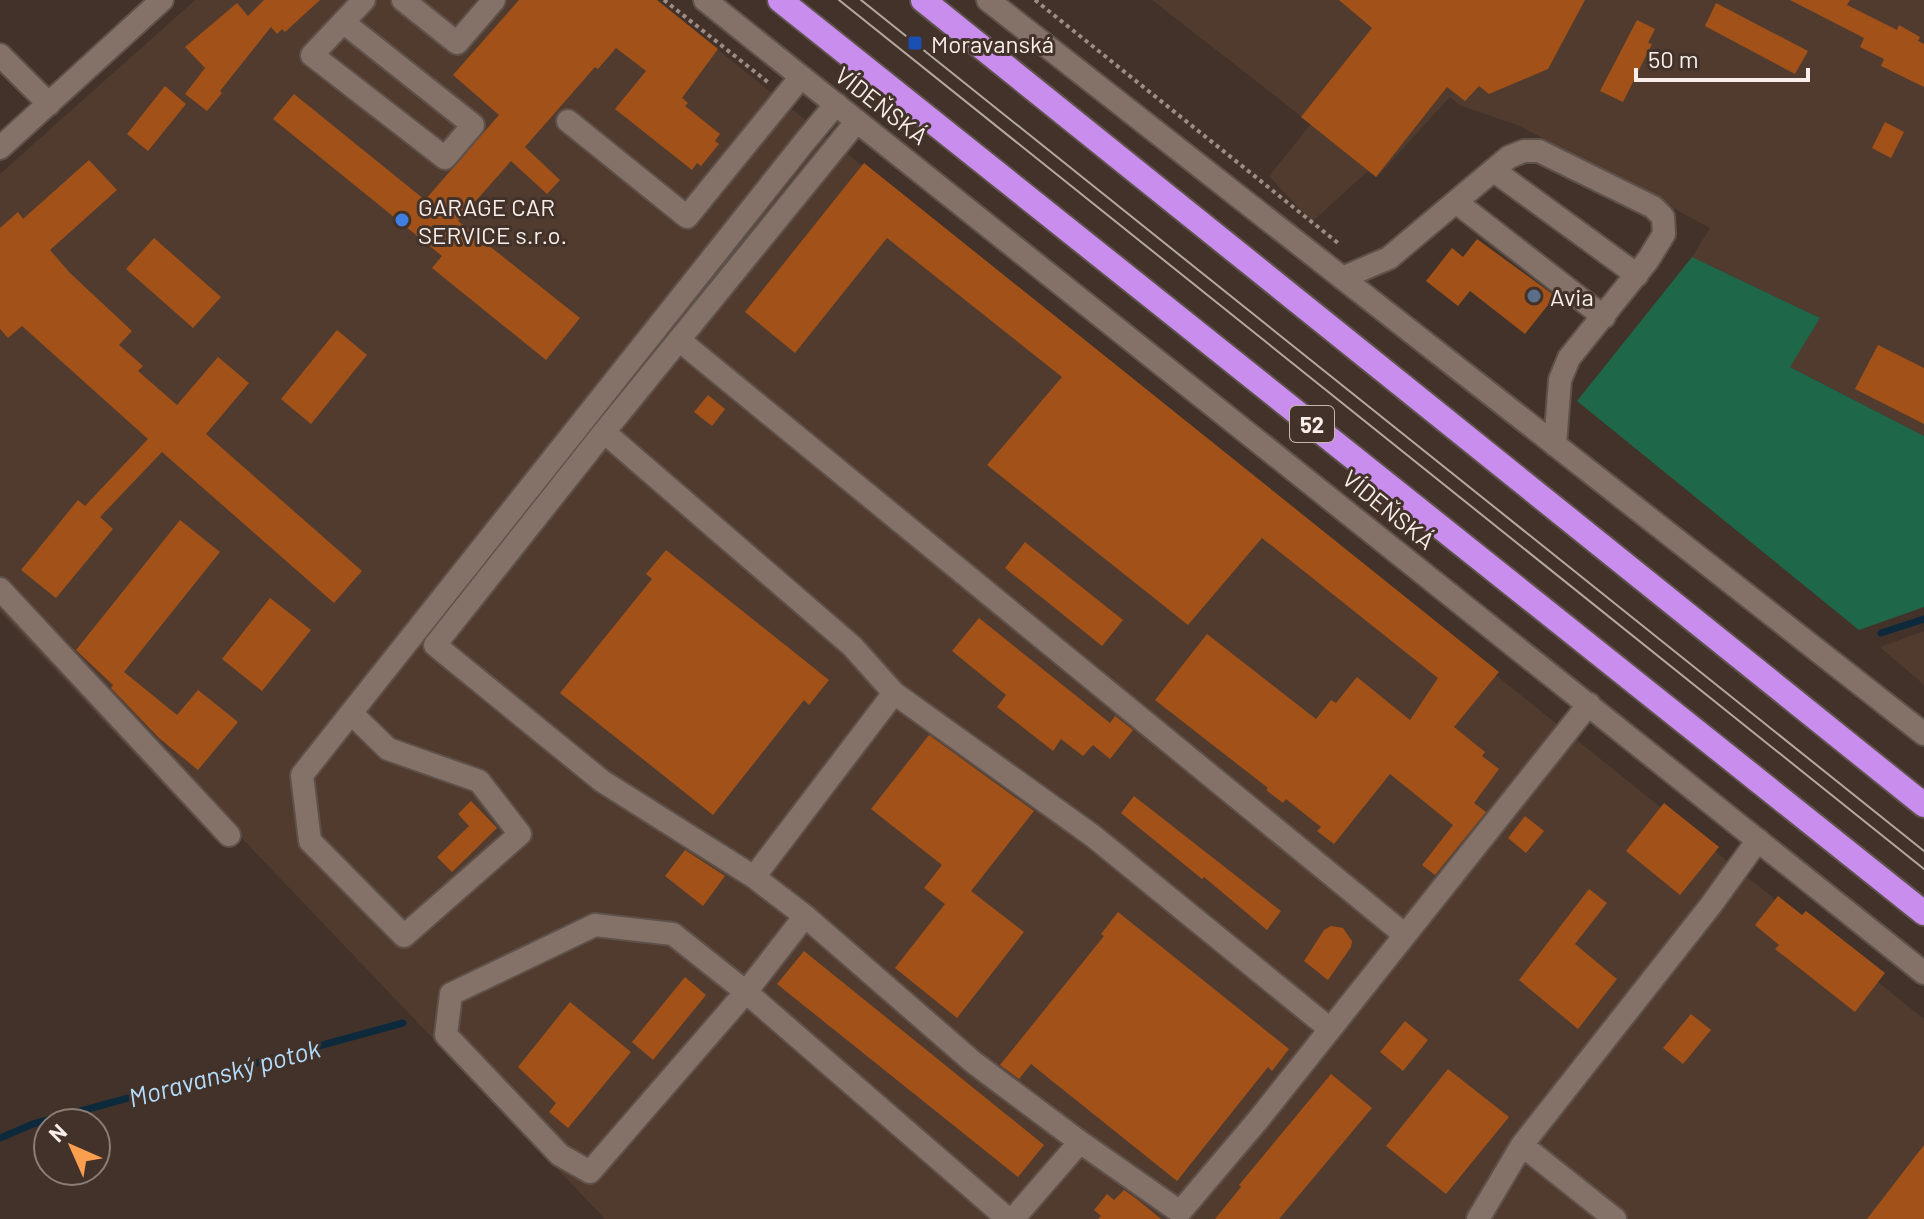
<svg xmlns="http://www.w3.org/2000/svg" width="1924" height="1219" viewBox="0 0 1924 1219" font-family="Barlow,sans-serif">
<style>
.built{fill:#513b2e}
.green{fill:#1e6748}
.lines{fill:none;stroke-linecap:round;stroke-linejoin:round}
.stream{stroke:#0d2a3d;stroke-width:7}
.building{fill:#a25219}
.minor-casing{stroke:#5e514a;stroke-width:26}
.highway-casing{stroke:#5e514a;stroke-width:28}
.path{stroke:#9c8e87;stroke-width:4;stroke-dasharray:4 4;stroke-linecap:butt}
.minor{stroke:#847269;stroke-width:22}
.highway{stroke:#c98eed;stroke-width:24}
.tram{stroke:#b5a8a1;stroke-width:2}
.transit-dot{fill:#1a4fb4;stroke:#423229;stroke-width:3}
.shop-dot{fill:#3f7fe0;stroke:#423229;stroke-width:3}
.service-dot{fill:#5c6f8a;stroke:#423229;stroke-width:3}
.labels{text-anchor:middle;dominant-baseline:central;stroke-width:6;stroke-linejoin:round;paint-order:stroke}
.shield{fill:#423229;stroke:#c2b6af;stroke-width:2}
.shield-label{font-size:22px;font-weight:bold;fill:#f9eee9}
.poi-label{font-size:24px;fill:#f9eee9;stroke:#423229;text-anchor:start}
.street-label{font-size:24px;fill:#f9eee9;stroke:#423229}
.water-label{font-size:26px;font-style:italic;fill:#b4ddfd;stroke:#423229}
</style>
<rect width="100%" height="100%" fill="#423229"/>
<path class="built" d="M 195,0 L 656,0 L 1924,1019 L 1924,1219 L 605,1219 L 235,831 L 219,844 L 0,612 L 0,174 Z
M 1152,0 L 1924,0 L 1924,436 L 1790,367 L 1819,318 L 1692,257 L 1710,228 L 1520,126 L 1459,105 L 1450,97 L 1377,177 L 1369,170 L 1312,222 L 1269,176 L 1311,124 Z
M 1924,631 L 1924,685 L 1880,647 Z"/>
<path class="green" d="M 1692,257 L 1820,318 L 1790,367 L 1924,436 L 1924,607 L 1859,630 L 1577,401 Z"/>
<g class="lines">
<path class="stream" d="M 1881,633 L 1924,619
M 0,1138 L 33,1124 L 403,1023"/>
</g>
<path class="building" d="M 264,0 L 320,0 L 285,32 L 282,29 L 277,34 L 271,27 L 220,91 L 222,93 L 207,111 L 185,94 L 205,68 L 185,47 L 237,3 L 248,16 Z
M 519,0 L 657,0 L 718,49 L 682,98 L 688,103 L 685,106 L 720,134 L 715,141 L 719,144 L 701,166 L 697,163 L 692,170 L 615,109 L 646,71 L 616,48 L 598,69 L 595,67 L 525,147 L 560,180 L 547,194 L 511,161 L 458,221 L 580,318 L 546,360 L 432,268 L 442,256 L 273,119 L 294,94 L 425,200 L 499,115 L 453,75 Z
M 1339,0 L 1585,0 L 1548,69 L 1489,94 L 1479,86 L 1465,101 L 1447,87 L 1376,177 L 1301,117 L 1372,28 Z
M 1790,0 L 1850,0 L 1847,5 L 1897,30 L 1899,25 L 1920,37 L 1918,41 L 1924,44 L 1924,87 L 1881,66 L 1884,59 L 1860,47 L 1864,38 Z
M 1716,3 L 1808,51 L 1795,74 L 1705,26 Z
M 1637,20 L 1655,29 L 1648,43 L 1652,44 L 1623,102 L 1600,91 Z
M 165,86 L 186,104 L 148,151 L 127,134 Z
M 1885,122 L 1904,132 L 1891,158 L 1872,148 Z
M 89,160 L 117,190 L 50,250 L 70,273 L 132,331 L 119,345 L 143,366 L 138,371 L 177,405 L 218,357 L 249,383 L 206,434 L 362,571 L 334,603 L 162,452 L 100,517 L 113,529 L 56,598 L 21,570 L 78,500 L 85,506 L 148,439 L 22,326 L 8,338 L 0,329 L 0,228 L 18,212 L 23,219 Z
M 864,163 L 1499,672 L 1454,727 L 1485,752 L 1482,756 L 1499,769 L 1474,803 L 1486,812 L 1435,875 L 1422,865 L 1453,825 L 1390,774 L 1334,844 L 1317,831 L 1321,827 L 1286,799 L 1283,803 L 1266,790 L 1268,788 L 1155,700 L 1207,634 L 1316,719 L 1331,700 L 1336,703 L 1357,677 L 1410,720 L 1438,678 L 1262,538 L 1188,625 L 987,465 L 1062,377 L 887,238 L 795,353 L 745,312 Z
M 154,238 L 221,297 L 193,328 L 126,269 Z
M 1477,239 L 1555,296 L 1525,334 L 1470,291 L 1458,306 L 1426,281 L 1452,248 L 1463,257 Z
M 337,330 L 367,355 L 311,424 L 281,399 Z
M 1878,345 L 1924,368 L 1924,424 L 1855,389 Z
M 708,395 L 725,409 L 712,426 L 694,412 Z
M 180,520 L 220,552 L 124,672 L 177,715 L 198,690 L 238,722 L 198,770 L 159,738 L 111,688 L 113,685 L 76,650 Z
M 1025,542 L 1123,620 L 1102,646 L 1005,568 Z
M 666,550 L 829,680 L 809,705 L 804,700 L 713,815 L 560,693 L 652,579 L 646,574 Z
M 270,598 L 311,630 L 262,691 L 222,659 Z
M 979,618 L 1110,723 L 1115,716 L 1133,730 L 1110,759 L 1093,745 L 1083,756 L 1061,739 L 1053,751 L 997,707 L 1006,695 L 952,651 Z
M 929,735 L 1034,811 L 971,891 L 1024,932 L 957,1018 L 895,968 L 945,904 L 924,888 L 942,865 L 871,809 Z
M 1134,796 L 1281,911 L 1267,930 L 1204,877 L 1202,879 L 1121,813 Z
M 471,801 L 497,828 L 452,872 L 437,857 L 469,826 L 458,814 Z
M 1664,803 L 1719,847 L 1680,895 L 1626,851 Z
M 1525,816 L 1544,831 L 1526,853 L 1508,838 Z
M 685,850 L 725,876 L 703,906 L 665,876 Z
M 1589,889 L 1607,903 L 1575,944 L 1617,979 L 1578,1029 L 1519,980 Z
M 1778,896 L 1802,915 L 1806,911 L 1885,973 L 1855,1012 L 1775,949 L 1779,945 L 1755,925 Z
M 1118,912 L 1289,1049 L 1272,1071 L 1268,1067 L 1177,1181 L 1031,1064 L 1019,1079 L 1000,1065 L 1104,936 L 1101,934 Z
M 1331,926 L 1343,928 L 1352,941 L 1351,947 L 1328,980 L 1304,961 L 1324,930 Z
M 804,951 L 1044,1145 L 1018,1177 L 777,984 Z
M 685,977 L 706,995 L 653,1060 L 632,1042 Z
M 570,1002 L 631,1052 L 568,1128 L 549,1112 L 556,1103 L 518,1067 Z
M 1691,1014 L 1711,1030 L 1683,1064 L 1663,1048 Z
M 1405,1021 L 1428,1040 L 1403,1071 L 1380,1052 Z
M 1448,1069 L 1509,1117 L 1446,1194 L 1386,1146 Z
M 1331,1074 L 1372,1108 L 1279,1219 L 1215,1219 L 1241,1187 L 1239,1185 Z
M 1924,1145 L 1924,1219 L 1867,1219 Z
M 1124,1190 L 1138,1200 L 1161,1219 L 1098,1219 L 1101,1216 L 1094,1210 L 1107,1194 L 1114,1200 Z"/>
<g class="lines">
<g class="minor-casing">
<path id="minor" d="M 403,0 L 457,43 L 494,0
M 705,0 L 1924,973
M 988,0 L 1924,734
M 343,22 L 473,125 L 445,158 L 312,55 L 364,0
M 0,55 L 49,104
M 568,121 L 687,217 L 801,77
M 857,121 L 604,432 L 435,645 L 602,781 L 754,877 L 805,916 L 973,1062 L 1080,1142 L 1180,1212 L 1258,1120 L 1589,704
M 0,148 L 162,0
M 1493,170 L 1637,275
M 1456,202 L 1604,317
M 1342,278 L 1389,258 L 1509,157 L 1524,151 L 1539,151 L 1653,207 L 1663,217 L 1664,234 L 1648,260 L 1569,358 L 1560,380 L 1555,445
M 679,340 L 1405,935
M 604,432 L 852,646 L 894,693 L 1093,836 L 1330,1029
M 0,589 L 229,835
M 351,713 L 388,749 L 479,781 L 520,834 L 404,936 L 310,841 L 302,775 L 351,713 L 802,145 L 836,104
M 754,877 L 894,693
M 805,916 L 746,992 L 590,1172 L 560,1155 L 446,1035 L 451,994 L 595,925 L 673,934 L 746,992 L 1008,1219
M 1522,1145 L 1615,1219
M 1013,1219 L 1080,1142
M 1478,1219 L 1522,1145 L 1711,905 L 1758,840"/>
</g>
<g class="highway-casing">
<path id="highway" d="M 780,0 L 1924,913
M 923,0 L 1924,805"/>
</g>
<path class="path" d="M 664,0 L 769,83
M 1035,0 L 1338,243"/>
<use href="#minor" class="minor"/>
<use href="#highway" class="highway"/>
<path class="tram" d="M 839,0 L 1924,869
M 861,0 L 1924,851"/>
</g>
<rect class="transit-dot" x="907" y="35" width="16" height="16" rx="4"/>
<circle class="shop-dot" cx="402" cy="220" r="8"/>
<circle class="service-dot" cx="1534" cy="296" r="8"/>
<g class="labels">
<rect class="shield" x="1290" y="406" width="44" height="36" rx="6"/>
<g class="shield-label">
<text x="1312" y="424">52</text>
</g>
<g class="poi-label">
<text x="931" y="43">Moravanská</text>
<text x="418" y="206">GARAGE CAR<tspan x="418" dy="28">SERVICE s.r.o.</tspan></text>
<text x="1550" y="296">Avia</text>
</g>
<g class="street-label">
<text transform="translate(882 105) rotate(38)">VÍDEŇSKÁ</text>
<text transform="translate(1389 509) rotate(39)">VÍDEŇSKÁ</text>
</g>
<g class="water-label">
<text transform="translate(224 1072) rotate(-15)">Moravanský potok</text>
</g>
</g>
<g transform="translate(72 1147) rotate(315)"><circle r="38" fill="#423229" stroke="#8b7d76" stroke-width="2"/>
<path d="M0-6L14 30L0 20L-14 30Z" fill="#fa9f4f"/>
<text y="-12" font-size="22" font-weight="bold" text-anchor="middle" fill="#f9eee9">N</text>
</g>
<path d="M1636 68v12h172v-12" fill="none" stroke="#f9eee9" stroke-width="4"/>
<text x="1648" y="68" font-size="24" fill="#f9eee9" stroke="#423229" stroke-width="6" paint-order="stroke">50 m</text>
</svg>
